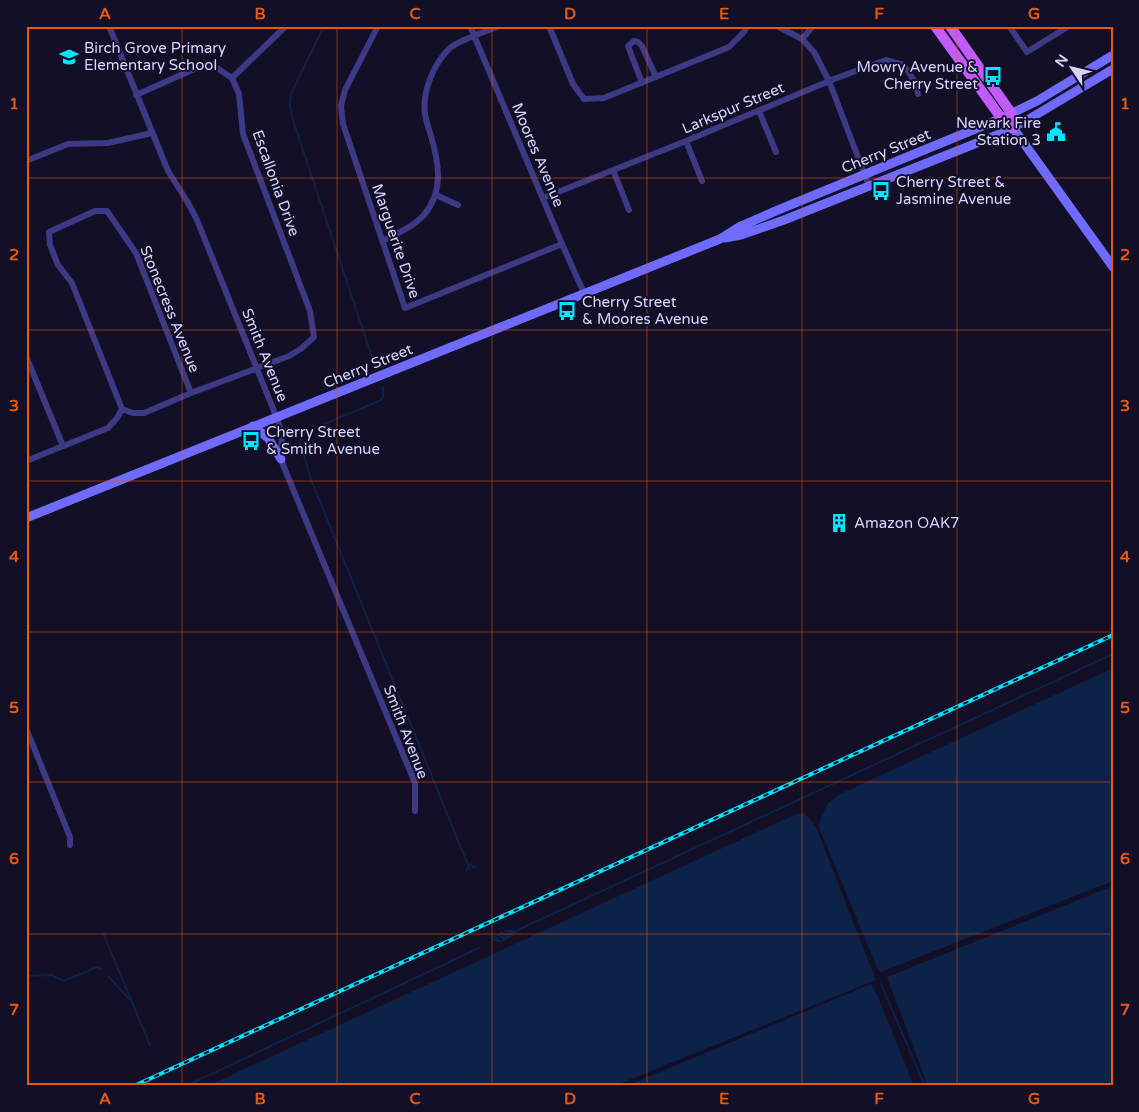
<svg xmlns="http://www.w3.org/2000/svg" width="1139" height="1112" viewBox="0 0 1139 1112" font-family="'Varela Round',sans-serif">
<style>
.water{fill:#0c2248}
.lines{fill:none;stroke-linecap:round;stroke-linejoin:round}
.stream{stroke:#0c2248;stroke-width:2}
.street{stroke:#3d3a85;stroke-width:6}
.secondary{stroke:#6f6bff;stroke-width:9}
.primary{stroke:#c25bff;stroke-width:10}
.rail-casing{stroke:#00e5ff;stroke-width:4}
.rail{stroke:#130f26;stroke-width:2;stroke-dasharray:5.5;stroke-linecap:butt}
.grid{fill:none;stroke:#e8590c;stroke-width:1;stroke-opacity:0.55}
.labels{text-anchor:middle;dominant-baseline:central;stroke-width:4;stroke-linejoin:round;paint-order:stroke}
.poi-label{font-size:15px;fill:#d9d4ff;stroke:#130f26;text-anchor:start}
.street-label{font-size:15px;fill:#d9d4ff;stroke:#130f26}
.neatline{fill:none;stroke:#e8590c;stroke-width:2}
.grid-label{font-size:16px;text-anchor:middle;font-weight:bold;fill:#e8590c}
</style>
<rect width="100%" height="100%" fill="#130f26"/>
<path class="water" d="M 1113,668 L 1113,881 L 886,970 L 882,972 L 878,970 L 818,825 L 828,803 L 838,795 Z
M 803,813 L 809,818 L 816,827 L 876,980 L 614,1086 L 215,1086 L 216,1082 L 794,815 Z
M 1113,886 L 1113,1086 L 928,1086 L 887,977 Z
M 871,984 L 878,997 L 914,1086 L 626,1086 Z"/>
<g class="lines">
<path class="stream" d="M 324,26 L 291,94 L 290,106 L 293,120 L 374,363
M 383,387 L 383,398 L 379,401 L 305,432 L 300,443 L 312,482 L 470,870
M 469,864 L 475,868
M 466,872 L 469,864
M 505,931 L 513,931
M 103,933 L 131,1000
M 501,933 L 505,935 L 513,932
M 498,935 L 504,938 L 520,929 L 1113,654
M 494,936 L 500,941
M 491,937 C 497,945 506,940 512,935
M 26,976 L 52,975 L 63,981 L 97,967 L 101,969
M 108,976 L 132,1002 L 150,1045
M 881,984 L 925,1086
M 186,1086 L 479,948"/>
<path class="street" d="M 109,26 L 168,171 L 187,201 L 197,220 L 276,416 L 282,432 L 281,459 L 283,465 L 415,783 L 415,811
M 378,26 L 345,90 L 341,106 L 343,124 L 405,308 L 562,244
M 470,26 L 562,244 L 584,293
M 549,26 L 573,84 L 584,99 L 604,98 L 729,47 L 744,32 L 747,26
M 777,26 L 802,39 L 814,52 L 829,81 L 869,186
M 1009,26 L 1027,52 L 1069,26
M 802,39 L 813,26
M 232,78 L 286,26
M 642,83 L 628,46 L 634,41 L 638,42 L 642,46 L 656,77
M 759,111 L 776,152
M 686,141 L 702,181
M 26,161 L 68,144 L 108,143 L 152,133
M 613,170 L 629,210
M 436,195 L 458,205
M 543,198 L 686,141 L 834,79 L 886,60 L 904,65 L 916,84 L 918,94
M 382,241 C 396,234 413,227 424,215 C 444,191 439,163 431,136 C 429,129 426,121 425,114 C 422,91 434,63 450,48 C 459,40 487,31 499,26
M 26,356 L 63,446
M 122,409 L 72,283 L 58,265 L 50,245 L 49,232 L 95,211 L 107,211 L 136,253 L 191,393
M 26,461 L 108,428 L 117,418 L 122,409 L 133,413 L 144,413 L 191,393 L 289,356 L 302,348 L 314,337 L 310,311 L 243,134 L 239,94 L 232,78 L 217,68 L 199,67 L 136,95
M 26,728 L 70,837 L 70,845"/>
<path class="secondary" d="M 1013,128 L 1113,267
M 725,238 L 741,235 L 784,220 L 1002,133 L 1029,119 L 1113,69
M 253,426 L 268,438 L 281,459
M 26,518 L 720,239 L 739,227 L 778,210 L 1002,118 L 1037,101 L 1113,55"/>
<path class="primary" d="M 935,26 L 999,115 L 1013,128
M 950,26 L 1012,114 L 1013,128"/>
<g class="rail-casing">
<path id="rail" d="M 134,1086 L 1113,635"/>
</g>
<use href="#rail" class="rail"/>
</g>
<path class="grid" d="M 182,26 L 182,1086M 337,26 L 337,1086M 492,26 L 492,1086M 647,26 L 647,1086M 802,26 L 802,1086M 957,26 L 957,1086M 26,178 L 1113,178M 26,330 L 1113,330M 26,481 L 1113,481M 26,632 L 1113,632M 26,782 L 1113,782M 26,934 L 1113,934"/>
<defs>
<g id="school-bare" transform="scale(1.5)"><path d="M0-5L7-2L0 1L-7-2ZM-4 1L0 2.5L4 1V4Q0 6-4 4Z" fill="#00e5ff" stroke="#130f26" stroke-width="2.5" paint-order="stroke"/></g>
<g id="bus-bare" transform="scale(1.5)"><path d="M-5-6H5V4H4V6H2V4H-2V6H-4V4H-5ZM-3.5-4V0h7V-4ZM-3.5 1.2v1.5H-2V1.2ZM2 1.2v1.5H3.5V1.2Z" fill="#00e5ff" stroke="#130f26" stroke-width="2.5" paint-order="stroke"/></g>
<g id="civic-bare" transform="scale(1.5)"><path d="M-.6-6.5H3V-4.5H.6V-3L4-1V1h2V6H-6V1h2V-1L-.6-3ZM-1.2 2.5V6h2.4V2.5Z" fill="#00e5ff" stroke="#130f26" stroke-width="2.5" paint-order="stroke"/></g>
<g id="building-bare" transform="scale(1.5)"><path d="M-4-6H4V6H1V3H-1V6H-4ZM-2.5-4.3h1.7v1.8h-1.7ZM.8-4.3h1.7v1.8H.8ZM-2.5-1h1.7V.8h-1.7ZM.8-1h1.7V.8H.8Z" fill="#00e5ff" stroke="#130f26" stroke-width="2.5" paint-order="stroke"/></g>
</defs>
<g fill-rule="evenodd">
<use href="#school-bare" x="69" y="57"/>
<use href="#bus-bare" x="993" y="76"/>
<use href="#civic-bare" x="1056" y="132"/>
<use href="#bus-bare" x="881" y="191"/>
<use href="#bus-bare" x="567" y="311"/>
<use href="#bus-bare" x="251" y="441"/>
<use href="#building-bare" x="839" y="523"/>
</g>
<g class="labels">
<g class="poi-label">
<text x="84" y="48">Birch Grove Primary<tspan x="84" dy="17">Elementary School</tspan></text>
<text x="978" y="67" text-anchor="end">Mowry Avenue &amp;<tspan x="978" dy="17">Cherry Street</tspan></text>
<text x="1041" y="123" text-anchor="end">Newark Fire<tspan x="1041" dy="17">Station 3</tspan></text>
<text x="896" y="182">Cherry Street &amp;<tspan x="896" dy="17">Jasmine Avenue</tspan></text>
<text x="582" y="302">Cherry Street<tspan x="582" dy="17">&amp; Moores Avenue</tspan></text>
<text x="266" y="432">Cherry Street<tspan x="266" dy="17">&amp; Smith Avenue</tspan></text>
<text x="854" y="523">Amazon OAK7</text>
</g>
<g class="street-label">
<text transform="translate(733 108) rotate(-23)">Larkspur Street</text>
<text transform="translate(886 151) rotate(-22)">Cherry Street</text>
<text transform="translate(538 155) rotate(67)">Moores Avenue</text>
<text transform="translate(276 183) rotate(70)">Escallonia Drive</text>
<text transform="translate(396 241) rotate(71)">Marguerite Drive</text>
<text transform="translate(170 309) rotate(68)">Stonecress Avenue</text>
<text transform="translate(265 355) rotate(68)">Smith Avenue</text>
<text transform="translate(368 366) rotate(-22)">Cherry Street</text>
<text transform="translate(406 732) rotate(69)">Smith Avenue</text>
</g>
</g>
<rect width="1139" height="1112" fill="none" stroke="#130f26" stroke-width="55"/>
<g transform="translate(1072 68) rotate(305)" stroke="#130f26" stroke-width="4" paint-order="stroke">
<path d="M0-4L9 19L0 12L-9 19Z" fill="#d9d4ff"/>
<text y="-8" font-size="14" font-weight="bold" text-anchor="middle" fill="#d9d4ff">N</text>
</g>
<rect x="28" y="28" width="1084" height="1056" class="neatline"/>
<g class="grid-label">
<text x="105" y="19">A</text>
<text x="260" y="19">B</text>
<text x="415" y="19">C</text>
<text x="570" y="19">D</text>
<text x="724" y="19">E</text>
<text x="879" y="19">F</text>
<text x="1034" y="19">G</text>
<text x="14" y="109">1</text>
<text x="1125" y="109">1</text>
<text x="14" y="260">2</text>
<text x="1125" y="260">2</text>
<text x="14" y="411">3</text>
<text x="1125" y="411">3</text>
<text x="14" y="562">4</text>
<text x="1125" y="562">4</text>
<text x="14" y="713">5</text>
<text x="1125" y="713">5</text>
<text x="14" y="864">6</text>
<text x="1125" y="864">6</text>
<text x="14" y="1015">7</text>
<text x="1125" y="1015">7</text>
<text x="105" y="1104">A</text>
<text x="260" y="1104">B</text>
<text x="415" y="1104">C</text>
<text x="570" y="1104">D</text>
<text x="724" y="1104">E</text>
<text x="879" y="1104">F</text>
<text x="1034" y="1104">G</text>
</g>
</svg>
